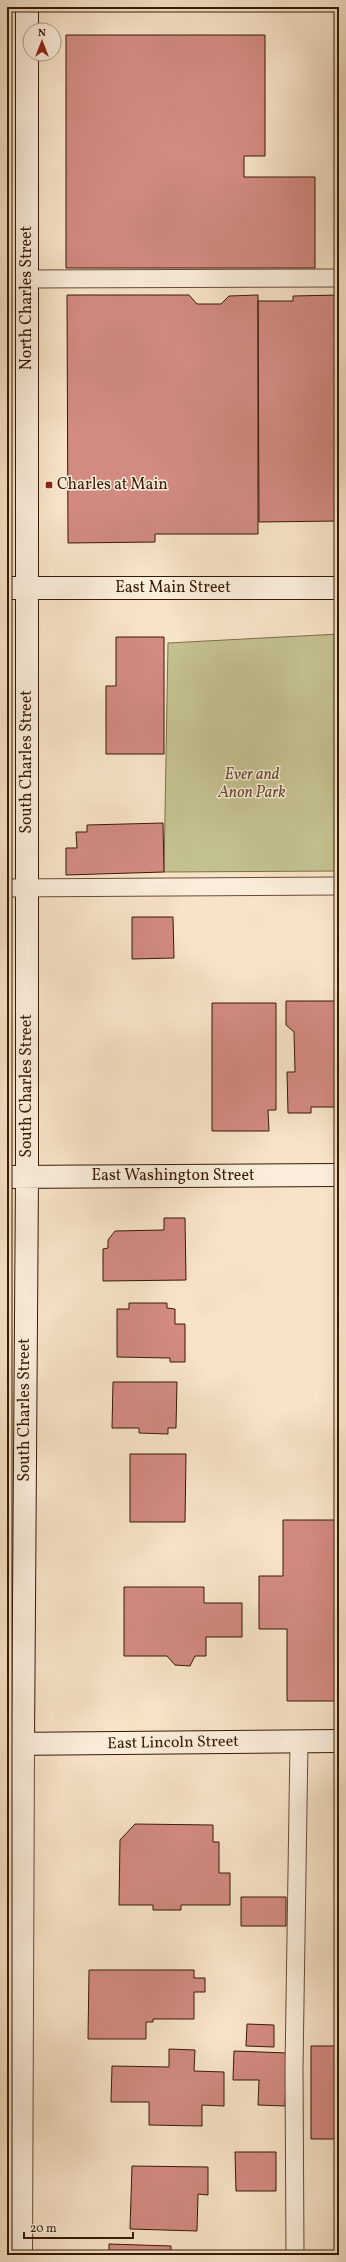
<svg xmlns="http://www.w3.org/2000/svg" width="346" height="2262" viewBox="0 0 346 2262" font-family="Vollkorn,serif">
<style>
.green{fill:#c4c190;stroke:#7e6e4a}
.building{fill:#d28a81;stroke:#371a04}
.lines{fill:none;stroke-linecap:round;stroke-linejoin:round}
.lane-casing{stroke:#674c35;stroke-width:19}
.street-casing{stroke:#674c35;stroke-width:24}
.secondary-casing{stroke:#371a04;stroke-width:24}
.lane{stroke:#faeddb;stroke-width:17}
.street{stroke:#faeddb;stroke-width:22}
.secondary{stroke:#faeddb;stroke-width:22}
.poi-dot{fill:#8f2418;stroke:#faeddb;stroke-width:1.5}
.labels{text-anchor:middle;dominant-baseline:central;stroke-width:3;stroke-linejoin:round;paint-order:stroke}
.street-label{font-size:16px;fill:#371a04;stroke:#faeddb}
.poi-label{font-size:16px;fill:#371a04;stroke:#faeddb;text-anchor:start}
.park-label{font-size:16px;font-style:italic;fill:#614c2e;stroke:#faeddb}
</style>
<rect width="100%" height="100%" fill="#f7e3c7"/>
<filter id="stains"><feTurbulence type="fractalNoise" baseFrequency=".005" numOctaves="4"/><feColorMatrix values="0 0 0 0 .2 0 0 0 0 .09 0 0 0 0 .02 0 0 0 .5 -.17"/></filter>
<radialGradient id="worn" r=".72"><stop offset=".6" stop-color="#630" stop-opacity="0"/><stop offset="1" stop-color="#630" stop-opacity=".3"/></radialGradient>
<path class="green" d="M 339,634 L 339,871 L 164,872 L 168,643 Z"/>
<path class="building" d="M 66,35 L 265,35 L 265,156 L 244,156 L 244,177 L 315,177 L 315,268 L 66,268 Z
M 67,295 L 189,295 L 197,304 L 221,304 L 229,296 L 258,295 L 258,534 L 155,534 L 155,542 L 68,543 Z
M 339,295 L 339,521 L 259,522 L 258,301 L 293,301 L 293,296 Z
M 116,637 L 164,637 L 164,754 L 106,754 L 106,686 L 116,686 Z
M 163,823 L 164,872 L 66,875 L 66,848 L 77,848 L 76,832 L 87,832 L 87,825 Z
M 132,917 L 173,917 L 174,958 L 132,959 Z
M 286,1001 L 339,1001 L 339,1107 L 311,1107 L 311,1113 L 288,1113 L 287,1072 L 295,1072 L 294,1032 L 286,1025 Z
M 212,1003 L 276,1003 L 276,1110 L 268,1110 L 269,1131 L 212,1131 Z
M 164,1218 L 185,1218 L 186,1280 L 103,1281 L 103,1249 L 108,1248 L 108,1240 L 115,1231 L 164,1230 Z
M 129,1303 L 167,1303 L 167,1308 L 175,1309 L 175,1324 L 185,1324 L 185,1362 L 170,1362 L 170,1358 L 117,1357 L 117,1309 L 129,1309 Z
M 113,1382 L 177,1382 L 176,1428 L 168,1428 L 168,1434 L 139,1433 L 139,1428 L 112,1428 Z
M 130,1454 L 186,1454 L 185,1522 L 130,1522 Z
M 283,1520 L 339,1520 L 339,1701 L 287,1701 L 287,1629 L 259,1629 L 259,1576 L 283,1576 Z
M 124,1587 L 204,1587 L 204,1603 L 242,1603 L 242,1637 L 206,1637 L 206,1656 L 195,1656 L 190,1666 L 175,1665 L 167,1656 L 124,1656 Z
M 135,1824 L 213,1825 L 213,1842 L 219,1842 L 219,1873 L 230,1873 L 230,1905 L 181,1905 L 181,1910 L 153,1910 L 153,1905 L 119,1905 L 120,1840 Z
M 241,1897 L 286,1897 L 286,1926 L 241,1926 Z
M 89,1970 L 194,1970 L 194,1978 L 205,1978 L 205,1992 L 194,1992 L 194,2019 L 153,2019 L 153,2022 L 146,2022 L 146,2039 L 88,2039 Z
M 247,2024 L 274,2025 L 274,2047 L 246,2046 Z
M 311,2046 L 339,2046 L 339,2139 L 311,2139 Z
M 169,2049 L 195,2050 L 194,2071 L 224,2072 L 224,2106 L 202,2105 L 202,2126 L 149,2125 L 149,2102 L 111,2102 L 112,2066 L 169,2067 Z
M 234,2051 L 287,2053 L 285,2106 L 258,2105 L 259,2080 L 233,2080 Z
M 235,2152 L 276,2152 L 276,2191 L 236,2191 Z
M 132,2166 L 208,2167 L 208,2195 L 198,2194 L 197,2231 L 130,2229 Z
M 109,2244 L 171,2246 L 171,2255 L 109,2255 Z"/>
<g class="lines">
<g class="lane-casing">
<path id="lane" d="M 27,279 L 339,278
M 7,888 L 339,886
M 295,2255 L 294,2068 L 299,1742"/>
</g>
<g class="street-casing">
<path id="street" d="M 21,2255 L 23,1744"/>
</g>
<g class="secondary-casing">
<path id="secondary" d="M 7,588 L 339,588
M 7,1177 L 339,1175
M 7,1744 L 339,1741
M 23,1744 L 27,1177 L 27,7"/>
</g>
<use href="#lane" class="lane"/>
<use href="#street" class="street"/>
<use href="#secondary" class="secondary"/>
</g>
<rect class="poi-dot" x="45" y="481" width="8" height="8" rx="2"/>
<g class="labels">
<g class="street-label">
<text transform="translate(27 298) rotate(-90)">North Charles Street</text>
<text x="173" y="588">East Main Street</text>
<text transform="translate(27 762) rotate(-90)">South Charles Street</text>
<text transform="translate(27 1086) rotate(-90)">South Charles Street</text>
<text x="173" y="1176">East Washington Street</text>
<text transform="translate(25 1410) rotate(-90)">South Charles Street</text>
<text transform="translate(173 1743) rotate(-1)">East Lincoln Street</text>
</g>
<g class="poi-label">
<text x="57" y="485">Charles at Main</text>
</g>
<g class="park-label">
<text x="252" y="775">Ever and<tspan x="252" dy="18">Anon Park</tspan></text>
</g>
</g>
<rect width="346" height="2262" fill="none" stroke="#f7e3c7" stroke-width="24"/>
<rect x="8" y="8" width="330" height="2246" fill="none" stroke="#371a04" stroke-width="2"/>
<rect x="12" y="12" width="322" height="2238" fill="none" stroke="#371a04"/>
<g transform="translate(42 42)"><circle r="19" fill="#faeddb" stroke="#ac9985"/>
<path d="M0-3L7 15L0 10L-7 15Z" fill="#8f2418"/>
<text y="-6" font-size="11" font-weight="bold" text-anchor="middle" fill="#371a04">N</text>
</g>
<path d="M24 2232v6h109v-6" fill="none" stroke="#371a04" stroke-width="2"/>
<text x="30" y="2232" font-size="12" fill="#371a04" stroke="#faeddb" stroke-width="3" paint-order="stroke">20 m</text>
<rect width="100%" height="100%" filter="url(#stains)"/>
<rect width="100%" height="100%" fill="url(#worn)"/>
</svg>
